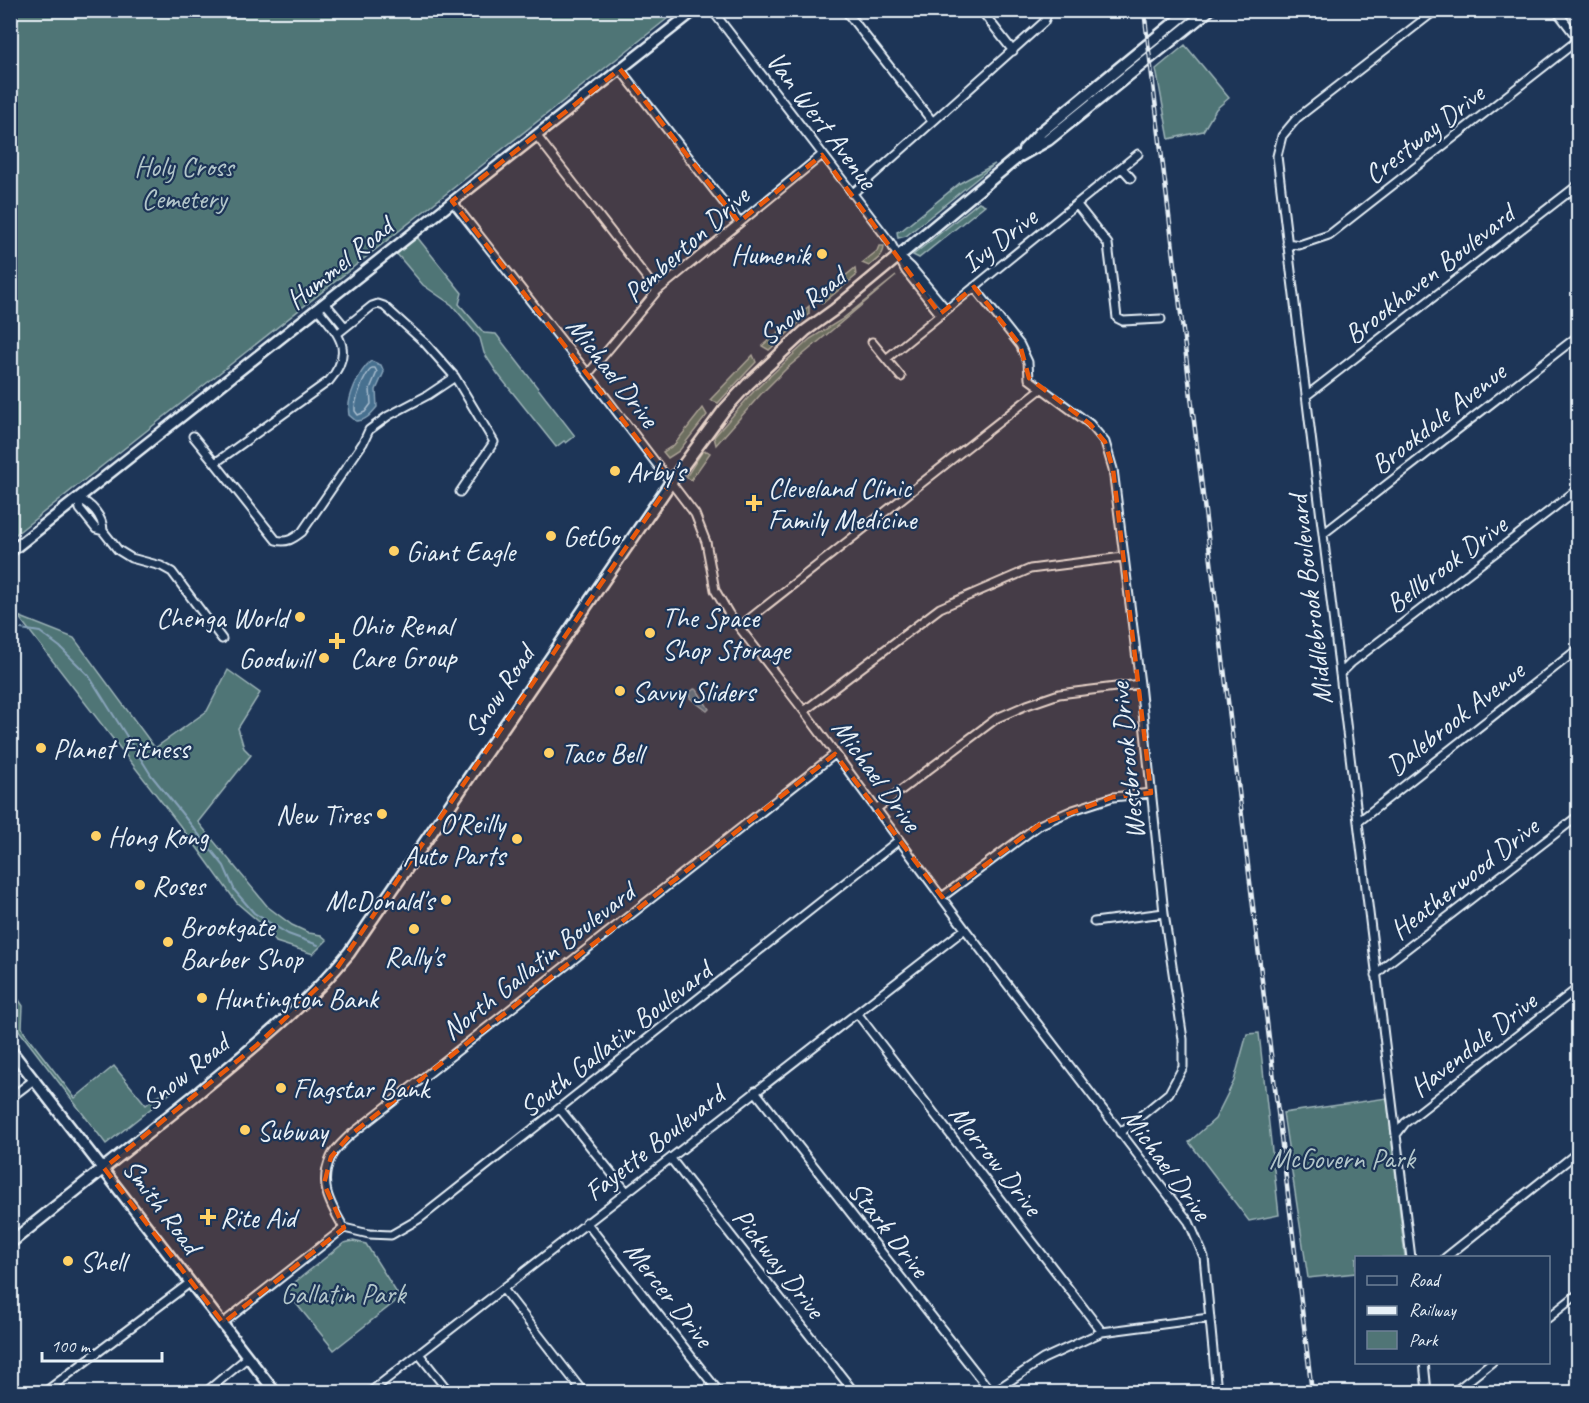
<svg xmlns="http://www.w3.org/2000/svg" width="1589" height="1403" viewBox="0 0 1589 1403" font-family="Caveat,sans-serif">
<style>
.green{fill:#507576;stroke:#9cb3b7;stroke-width:1.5}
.water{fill:#476f8f;stroke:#87a3b9;stroke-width:1.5}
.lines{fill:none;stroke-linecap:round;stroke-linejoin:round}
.shore{stroke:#a8bdce;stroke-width:1.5}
.stream{stroke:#87a3b9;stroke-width:2}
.street-casing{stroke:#e8f1f8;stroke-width:11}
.secondary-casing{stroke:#e8f1f8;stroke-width:14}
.primary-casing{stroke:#e8f1f8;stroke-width:15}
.street{stroke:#1d3557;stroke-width:7}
.secondary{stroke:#1d3557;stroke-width:9}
.primary{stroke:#1d3557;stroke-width:10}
.rail-casing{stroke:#e8f1f8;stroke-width:4.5}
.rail{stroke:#1d3557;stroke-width:2;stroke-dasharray:7;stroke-linecap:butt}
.marked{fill:#e8590c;fill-opacity:0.2;stroke:#e8590c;stroke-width:4.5;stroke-dasharray:12 8;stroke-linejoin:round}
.poi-dot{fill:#ffd166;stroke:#1d3557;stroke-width:2}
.labels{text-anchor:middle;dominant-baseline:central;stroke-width:4.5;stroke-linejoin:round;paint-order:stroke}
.street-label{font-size:28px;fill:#e8f1f8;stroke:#1d3557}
.park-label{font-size:28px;fill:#b3c6ca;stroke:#1d3557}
.poi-label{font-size:28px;fill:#e8f1f8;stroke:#1d3557;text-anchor:start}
</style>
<rect width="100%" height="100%" fill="#1d3557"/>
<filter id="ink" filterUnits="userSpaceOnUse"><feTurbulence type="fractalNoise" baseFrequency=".0167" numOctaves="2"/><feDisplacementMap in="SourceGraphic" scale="12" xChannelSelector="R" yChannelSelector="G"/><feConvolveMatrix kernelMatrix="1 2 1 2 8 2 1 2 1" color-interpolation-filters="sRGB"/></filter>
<g filter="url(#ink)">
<path class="green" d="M 11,10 L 677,10 L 677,11 L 11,538 Z
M 1185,45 L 1229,98 L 1216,109 L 1203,131 L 1169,139 L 1156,69 Z
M 995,164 L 906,236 L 898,238 L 897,232 L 902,230 L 960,183 Z
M 979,202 L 985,205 L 919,258 L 913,255 Z
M 417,237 L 462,293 L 459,304 L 484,333 L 496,334 L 575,436 L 566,443 L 564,441 L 556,447 L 497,373 L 484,353 L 480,338 L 452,305 L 423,285 L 397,254 Z
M 879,246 L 884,246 C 884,256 876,260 869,266 L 862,263 L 877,251 Z
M 855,268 L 856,276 L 823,303 L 815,301 Z
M 896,276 L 786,369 L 761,394 L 716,445 L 714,437 L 754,391 L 810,339 L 841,320 Z
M 809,306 L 809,314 L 769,350 L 762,346 Z
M 753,355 L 756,362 L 718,403 L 710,400 Z
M 703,408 L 707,415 L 679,451 L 668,458 L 663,452 L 674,445 Z
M 707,451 L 710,453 L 691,480 L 686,477 L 702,452 Z
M 18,616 L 74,638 L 155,748 L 207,711 L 228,670 L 260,693 L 238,728 L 244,748 L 251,755 L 198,822 L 268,907 L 292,925 L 309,933 L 321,935 L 327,940 L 313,954 L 276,942 L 264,926 L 237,903 L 198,849 Z
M 11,988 L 23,1006 L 22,1027 L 24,1032 L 75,1098 L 114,1066 L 146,1105 L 185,1075 L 188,1079 L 106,1144 L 11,1020 Z
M 1259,1033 L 1279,1215 L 1249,1221 L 1189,1142 L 1215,1119 L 1234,1081 L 1247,1034 Z
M 1387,1098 L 1405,1257 L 1356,1258 L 1356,1273 L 1308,1278 L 1283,1113 Z
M 353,1241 L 366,1244 L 400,1298 L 334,1350 L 285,1290 L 344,1243 Z"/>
<path class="water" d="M 371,361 L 381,365 L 384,372 L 376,390 L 377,407 C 371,414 366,421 356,421 L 349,415 C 346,399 359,371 371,361 Z
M 694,689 L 697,690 L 709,709 L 707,711 L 690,698 L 689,693 Z"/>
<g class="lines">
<path class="shore" d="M 372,368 L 375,368 L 377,372 L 370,389 L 371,404 L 365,412 L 358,415 L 355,411 C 354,401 364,375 372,368 Z"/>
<path class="stream" d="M 21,629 L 40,632 L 60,647 L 89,676 L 151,775 L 224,866 L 235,891 L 254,913 L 288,934 L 318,945"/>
<g class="street-casing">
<path id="street" d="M 712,10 L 890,242 L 906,271 L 940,314
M 845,10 L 932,121
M 981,10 L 1013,51
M 1556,10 L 1578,39
M 620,69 L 739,222
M 536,135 L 657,291
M 1122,168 L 1131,178
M 852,194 L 1044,22 L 1049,10
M 452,201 L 588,374 L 695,514 L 706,542 L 715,590 L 729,614 L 804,711 L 965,929 L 1189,1222 L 1204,1257 L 1217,1392
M 1077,205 L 1108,244 L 1117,318 L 1123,321 L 1161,319
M 1287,243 L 1299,245 L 1329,235 L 1578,40
M 900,257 L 911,267 L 946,309
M 974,287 L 1020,345 L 1028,362 L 1029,379 L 1090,424 L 1105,442 L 1113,469 L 1140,684 L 1164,913 L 1183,1039 L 1183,1067 L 1169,1093 L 1120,1133
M 325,303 L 345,327
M 318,309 C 339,335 355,350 329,381 L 215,463 L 276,540 C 287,543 293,539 302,532 L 363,443 L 369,430 L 388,416 L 428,395 L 455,377
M 337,334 L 372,306 L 378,304 L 384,306 L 425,343 L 455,377 L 494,442 L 460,492
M 872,342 L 901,377
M 886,359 L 1138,154
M 588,374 L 657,291 L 822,155
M 1306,396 L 1578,185
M 193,436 L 215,463
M 78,498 L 80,509 L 96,529 L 103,531 L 118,550 L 131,558 L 161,566 L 172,572 L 222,639
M 78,498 C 91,504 103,516 103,531
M 1323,534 L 1578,336
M 739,627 L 1041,389
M 1340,674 L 1351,663 L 1578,489
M 804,711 L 940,608 L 1030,569 L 1123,557
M 876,809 L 997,718 L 1027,705 L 1059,694 L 1140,684
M 1358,822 L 1578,649
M 942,897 L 1039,825 L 1073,810 L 1113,797 L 1151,793
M 1094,922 L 1164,913
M 1376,975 L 1387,964 L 1578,816
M 857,1013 L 1102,1332
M 755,1091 L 991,1392
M 10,1098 L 35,1079
M 560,1109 L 626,1191
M 1396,1135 L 1405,1123 L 1578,988
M 671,1159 L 854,1392
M 586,1222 L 719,1392
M 344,1228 C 330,1204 318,1185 331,1157 C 334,1150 343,1142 349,1136 L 835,754
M 344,1228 L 369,1234 L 391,1235 L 419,1219 L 899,840
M 1411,1258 L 1277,156 L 1282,136 L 1297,118 L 1436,10
M 1445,1258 L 1578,1152
M 503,1289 L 583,1392
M 1548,1318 L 1578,1294
M 223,1323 L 344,1228
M 419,1354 L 449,1392
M 1424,1362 L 1427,1392
M 45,1392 L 191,1282
M 206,1392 L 248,1357
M 370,1392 C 568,1237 767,1084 965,929
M 993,1392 L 1043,1359 L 1102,1332 L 1209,1318
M 1454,1392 L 1492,1362"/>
</g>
<g class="secondary-casing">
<path id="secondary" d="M 10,552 L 695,10
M 10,1049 L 275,1392"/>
</g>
<g class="primary-casing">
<path id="primary" d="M 1024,150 L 1041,132 L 1190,10
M 10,1243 C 73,1193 136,1143 199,1092 C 252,1048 305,1007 349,953 L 671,482 L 724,410 L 748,384 L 805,331 L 834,310 L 1018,157 L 1048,140 L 1209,10"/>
</g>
<use href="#street" class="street"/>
<use href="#secondary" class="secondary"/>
<use href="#primary" class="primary"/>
<g class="rail-casing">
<path id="rail" d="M 1144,10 L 1312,1392"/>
</g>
<use href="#rail" class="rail"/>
</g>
</g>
<path class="marked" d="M 620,69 L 739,222 L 822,155 L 940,314 L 974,287 L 1020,345 L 1029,378 L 1090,424 L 1105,442 L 1113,469 L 1151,793 L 1113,797 L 1039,825 L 942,897 L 835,754 L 349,1136 L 331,1157 L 324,1184 L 344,1228 L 223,1323 L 104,1168 L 257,1045 L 335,971 L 671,482 L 452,201 Z"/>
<g class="poi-dot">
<circle cx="822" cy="254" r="6"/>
<circle cx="615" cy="471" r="6"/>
<path d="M751 494h6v6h6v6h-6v6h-6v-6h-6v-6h6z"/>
<circle cx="551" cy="536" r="6"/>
<circle cx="394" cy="551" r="6"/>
<circle cx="300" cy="617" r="6"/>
<circle cx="650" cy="633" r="6"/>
<path d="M334 632h6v6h6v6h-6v6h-6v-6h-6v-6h6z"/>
<circle cx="324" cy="658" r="6"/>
<circle cx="620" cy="691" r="6"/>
<circle cx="41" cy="748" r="6"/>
<circle cx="549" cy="753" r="6"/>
<circle cx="382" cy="814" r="6"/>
<circle cx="96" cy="836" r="6"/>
<circle cx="517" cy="839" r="6"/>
<circle cx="140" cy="885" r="6"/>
<circle cx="446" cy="900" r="6"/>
<circle cx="414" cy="929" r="6"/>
<circle cx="168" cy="942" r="6"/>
<circle cx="202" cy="998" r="6"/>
<circle cx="281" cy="1088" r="6"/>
<circle cx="245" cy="1130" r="6"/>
<path d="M205 1208h6v6h6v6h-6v6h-6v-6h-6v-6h6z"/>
<circle cx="68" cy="1261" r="6"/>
</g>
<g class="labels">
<g class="street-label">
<text transform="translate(822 120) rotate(53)">Van Wert Avenue</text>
<text transform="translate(1424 134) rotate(-38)">Crestway Drive</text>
<text transform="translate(999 240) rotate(-38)">Ivy Drive</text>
<text transform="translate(686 244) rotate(-42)">Pemberton Drive</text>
<text transform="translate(339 263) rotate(-39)">Hummel Road</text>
<text transform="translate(1429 274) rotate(-38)">Brookhaven Boulevard</text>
<text transform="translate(802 306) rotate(-40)">Snow Road</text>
<text transform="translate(613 372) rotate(52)">Michael Drive</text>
<text transform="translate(1438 418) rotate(-38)">Brookdale Avenue</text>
<text transform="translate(1446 564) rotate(-37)">Bellbrook Drive</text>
<text transform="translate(1310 600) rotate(-97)">Middlebrook Boulevard</text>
<text transform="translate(499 691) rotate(-56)">Snow Road</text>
<text transform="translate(1455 718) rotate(-38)">Dalebrook Avenue</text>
<text transform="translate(1127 761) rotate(-96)">Westbrook Drive</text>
<text transform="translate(877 775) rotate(54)">Michael Drive</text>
<text transform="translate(1464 878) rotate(-38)">Heatherwood Drive</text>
<text transform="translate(538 961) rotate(-38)">North Gallatin Boulevard</text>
<text transform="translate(615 1039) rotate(-38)">South Gallatin Boulevard</text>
<text transform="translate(1473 1044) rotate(-38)">Havendale Drive</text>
<text transform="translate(185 1072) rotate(-39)">Snow Road</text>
<text transform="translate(654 1143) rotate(-38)">Fayette Boulevard</text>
<text transform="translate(996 1160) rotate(52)">Morrow Drive</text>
<text transform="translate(1167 1164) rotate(54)">Michael Drive</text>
<text transform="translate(162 1206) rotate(53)">Smith Road</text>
<text transform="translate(889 1229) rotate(52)">Stark Drive</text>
<text transform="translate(779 1263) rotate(52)">Pickway Drive</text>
<text transform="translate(669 1294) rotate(52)">Mercer Drive</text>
</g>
<g class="park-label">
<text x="184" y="166">Holy Cross<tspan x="184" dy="32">Cemetery</tspan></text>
<text x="1342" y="1158">McGovern Park</text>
<text x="343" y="1293">Gallatin Park</text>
</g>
<g class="poi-label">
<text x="810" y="254" text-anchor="end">Humenik</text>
<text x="627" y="471">Arby's</text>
<text x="768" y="487">Cleveland Clinic<tspan x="768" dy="32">Family Medicine</tspan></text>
<text x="563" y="536">GetGo</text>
<text x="406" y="551">Giant Eagle</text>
<text x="288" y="617" text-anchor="end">Chenga World</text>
<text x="662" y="617">The Space<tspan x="662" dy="32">Shop Storage</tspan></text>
<text x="350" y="625">Ohio Renal<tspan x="350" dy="32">Care Group</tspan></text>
<text x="312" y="658" text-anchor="end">Goodwill</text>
<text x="632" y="691">Savvy Sliders</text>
<text x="53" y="748">Planet Fitness</text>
<text x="561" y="753">Taco Bell</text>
<text x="370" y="814" text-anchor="end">New Tires</text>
<text x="505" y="823" text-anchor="end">O'Reilly<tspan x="505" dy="32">Auto Parts</tspan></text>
<text x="108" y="836">Hong Kong</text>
<text x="152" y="885">Roses</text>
<text x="434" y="900" text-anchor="end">McDonald's</text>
<text x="180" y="926">Brookgate<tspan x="180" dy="32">Barber Shop</tspan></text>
<text x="414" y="956" text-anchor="middle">Rally's</text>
<text x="214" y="998">Huntington Bank</text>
<text x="293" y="1088">Flagstar Bank</text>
<text x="257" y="1130">Subway</text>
<text x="220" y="1217">Rite Aid</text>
<text x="80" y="1261">Shell</text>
</g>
</g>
<rect width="1589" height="1403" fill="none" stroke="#1d3557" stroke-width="36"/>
<rect x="18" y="18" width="1553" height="1367" fill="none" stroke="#e8f1f8" stroke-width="2" filter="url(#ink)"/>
<rect x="1355" y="1256" width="195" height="108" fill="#1d3557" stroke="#6e8097" stroke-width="1.5"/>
<rect x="1367" y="1276" width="30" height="9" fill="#1d3557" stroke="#6e8097" stroke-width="1.5"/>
<text x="1409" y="1286" font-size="18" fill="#e8f1f8">Road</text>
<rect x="1367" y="1306" width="30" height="9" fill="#e8f1f8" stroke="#6e8097" stroke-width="1.5"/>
<text x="1409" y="1316" font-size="18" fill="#e8f1f8">Railway</text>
<rect x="1367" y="1331" width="30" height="18" fill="#507576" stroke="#6e8097" stroke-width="1.5"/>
<text x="1409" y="1346" font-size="18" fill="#e8f1f8">Park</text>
<path d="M42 1352v9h120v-9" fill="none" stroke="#e8f1f8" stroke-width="3"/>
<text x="51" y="1352" font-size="18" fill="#e8f1f8" stroke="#1d3557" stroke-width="4.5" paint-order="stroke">100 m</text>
</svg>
